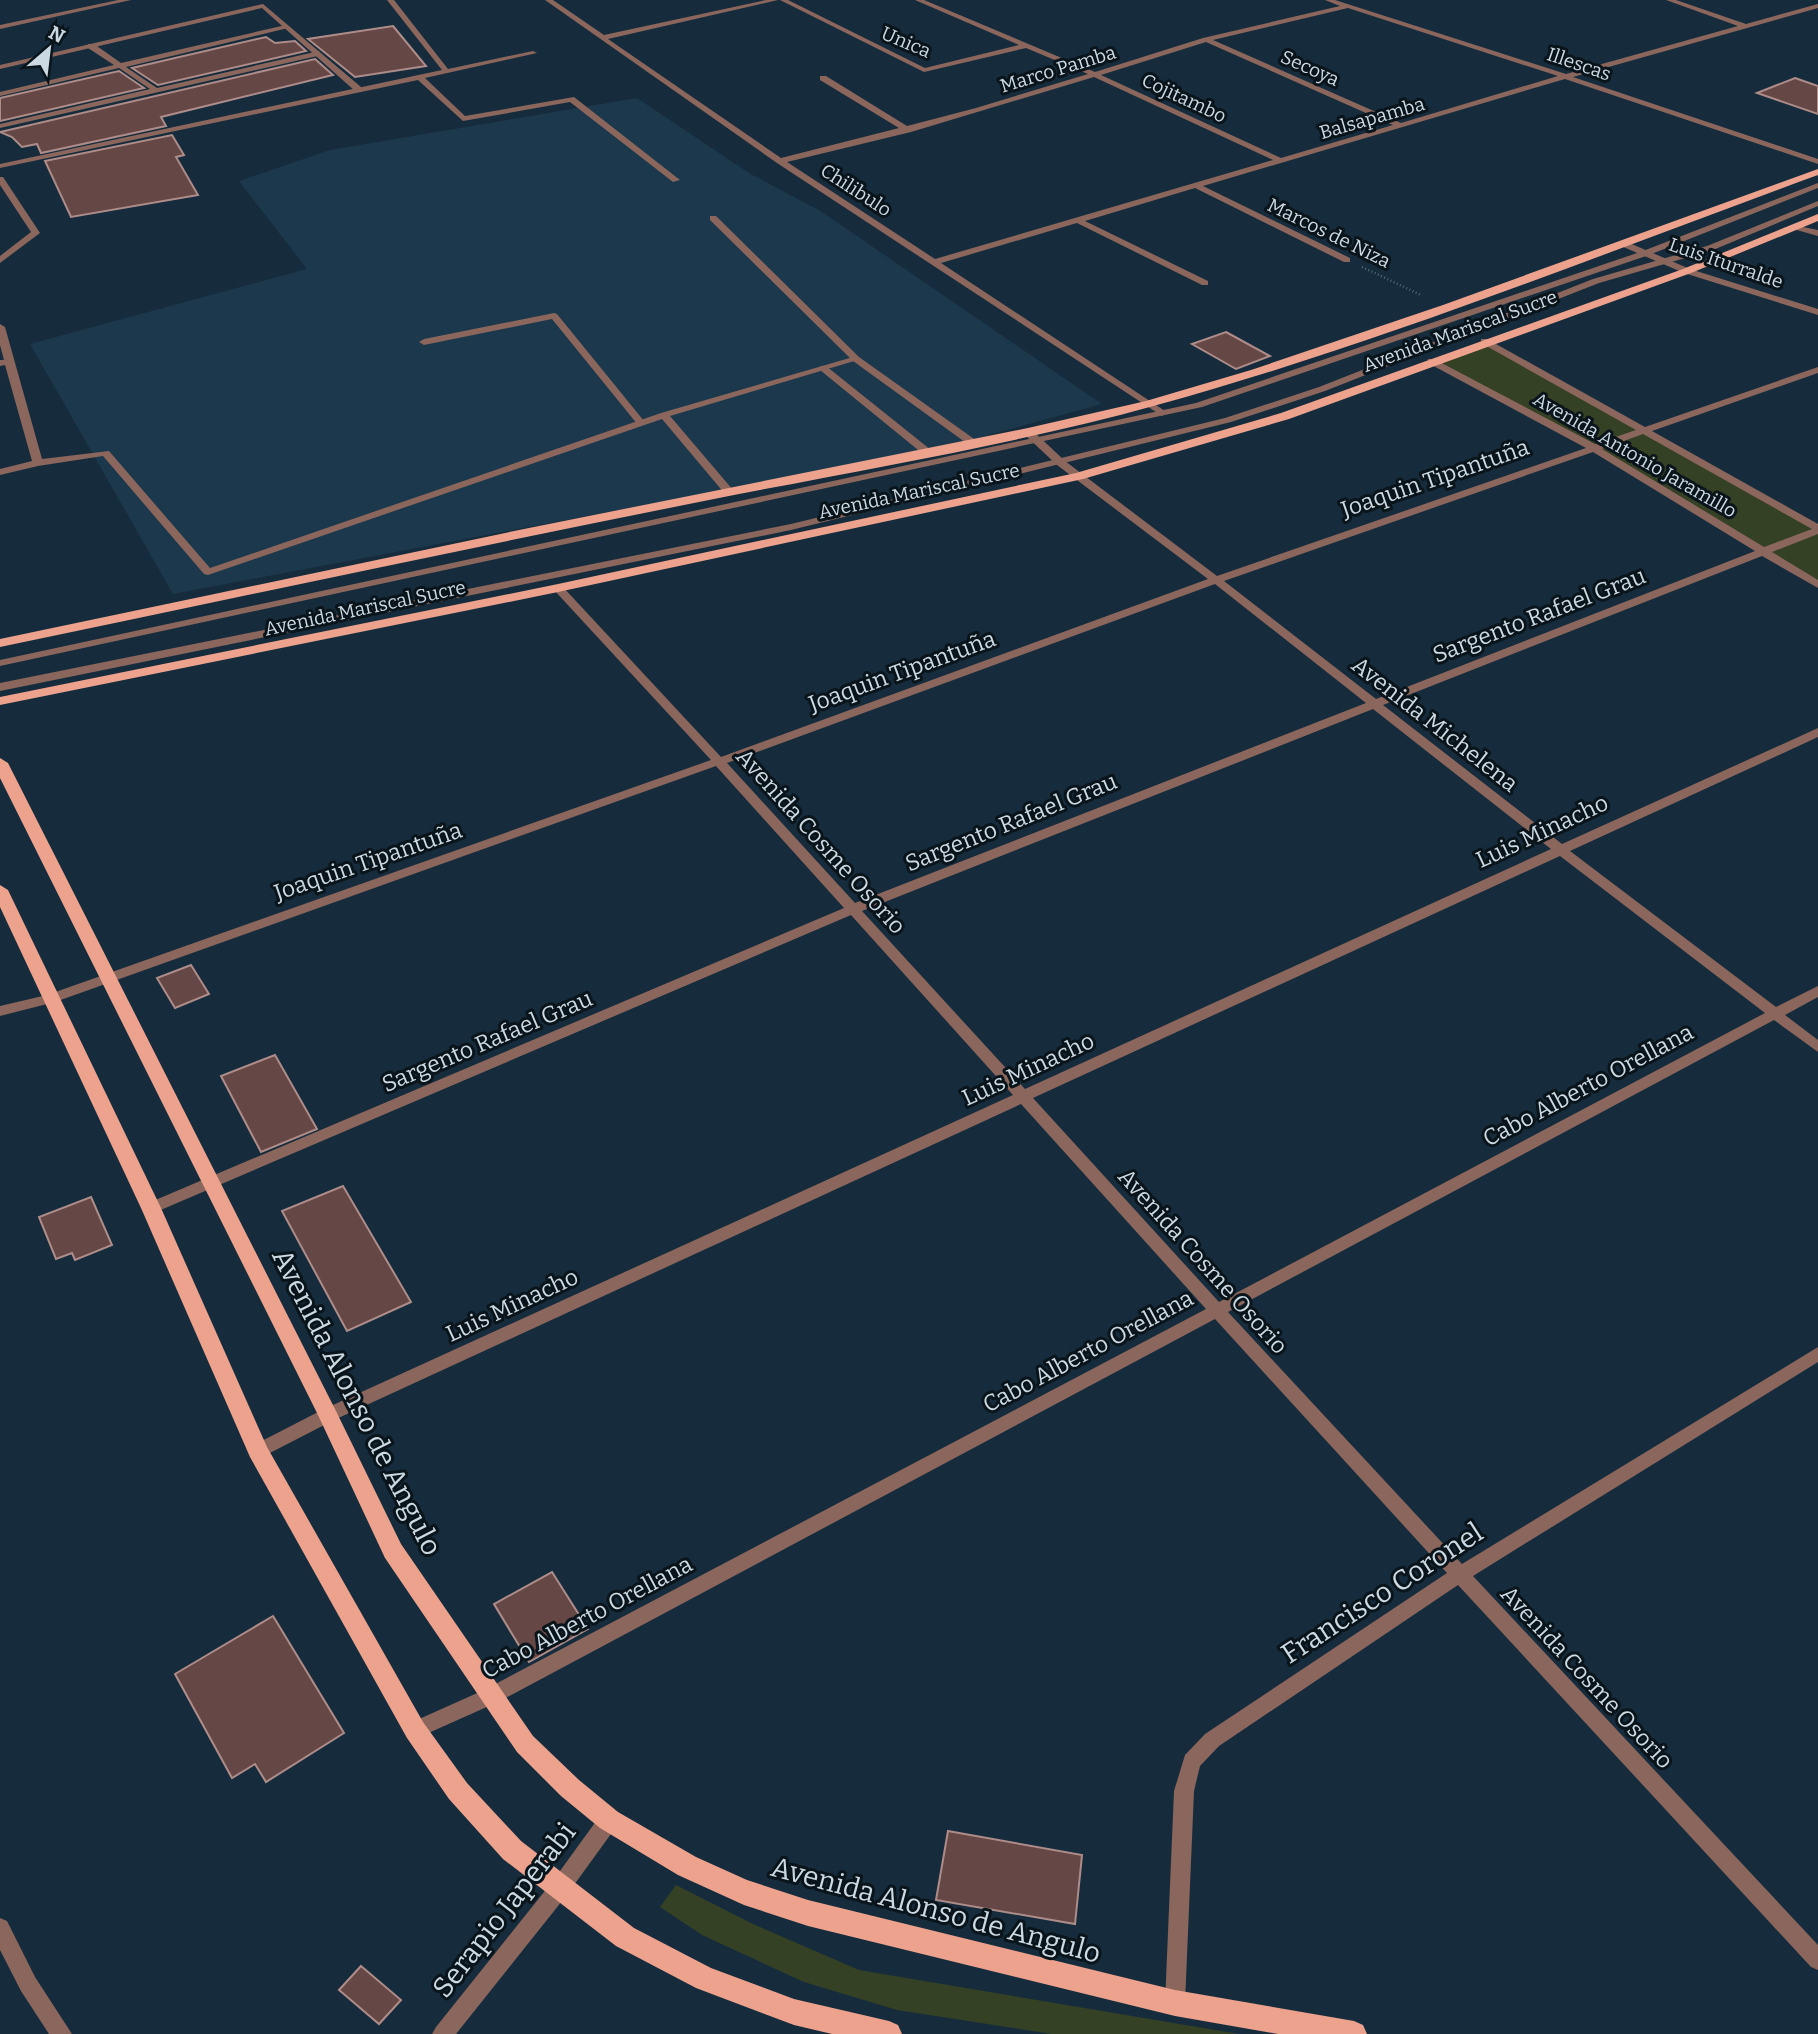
<svg xmlns="http://www.w3.org/2000/svg" width="1818" height="2034" viewBox="0 0 1818 2034" font-family="Bitter,serif">
<style>
.built{fill:#1b384c}
.green{fill:#344125}
.building{fill:#654745;stroke:#ad8c89;stroke-width:2}
.lines{fill:none;stroke-linecap:round;stroke-linejoin:round}
.path{stroke:#556876;stroke-width:2.5;stroke-dasharray:1 2.5;stroke-linecap:butt}
.service{fill:#8a665c;fill-rule:evenodd}
.minor{fill:#8a665c;fill-rule:evenodd}
.primary{fill:#eca28d;fill-rule:evenodd}
.labels{text-anchor:middle;dominant-baseline:central;stroke-width:6;stroke-linejoin:round;paint-order:stroke}
.far-street-label{font-size:19px;fill:#cbd9e3;stroke:#0a141b}
.street-label{font-size:23px;fill:#cbd9e3;stroke:#0a141b}
.near-street-label{font-size:28px;fill:#cbd9e3;stroke:#0a141b}
</style>
<rect width="100%" height="100%" fill="#162c3c"/>
<path class="built" d="M 637,98 L 749,173 L 822,212 L 1102,404 L 927,452 L 173,594 L 30,344 L 307,269 L 239,181 L 330,150 Z"/>
<path class="green" d="M 1484,341 L 1818,528 L 1818,585 L 1592,447 L 1431,361 Z
M 676,1885 L 753,1924 L 859,1970 L 1239,2034 L 1052,2034 L 897,2010 L 804,1982 L 702,1935 L 660,1907 Z"/>
<path class="building" d="M 393,26 L 426,66 L 355,77 L 308,39 Z
M 266,37 L 275,43 L 295,41 L 306,51 L 158,85 L 132,68 Z
M 315,59 L 333,75 L 161,117 L 166,126 L 41,153 L 37,144 L 22,147 L 12,137 L 0,132 Z
M 119,71 L 144,88 L 0,121 L 0,98 Z
M 1795,78 L 1818,86 L 1818,114 L 1757,93 Z
M 172,135 L 184,155 L 176,157 L 198,195 L 71,217 L 45,161 Z
M 1226,332 L 1270,356 L 1236,369 L 1192,344 Z
M 191,965 L 209,994 L 175,1008 L 157,978 Z
M 275,1055 L 317,1129 L 261,1152 L 221,1076 Z
M 343,1186 L 411,1302 L 347,1331 L 282,1211 Z
M 91,1197 L 112,1245 L 75,1260 L 72,1253 L 56,1259 L 39,1217 Z
M 552,1572 L 588,1629 L 529,1662 L 494,1604 Z
M 273,1616 L 344,1733 L 266,1782 L 255,1764 L 232,1778 L 175,1674 Z
M 948,1831 L 1082,1855 L 1075,1924 L 936,1900 Z
M 361,1966 L 401,2000 L 379,2024 L 339,1990 Z"/>
<g class="lines">
<path class="path" d="M 1362,267 L 1421,295"/>
<path class="service" d="M 263,4 L 361,87 L 361,91 L 355,91 L 262,8 L 0,69 L 0,65 Z
M 0,177 L 3,177 L 40,233 L 0,263 L 0,256 L 31,232 L 0,185 Z
M 1818,183 L 1818,188 L 1649,255 L 1202,407 L 0,666 L 0,660 L 1196,403 L 1643,251 Z
M 1818,201 L 1818,206 L 1713,250 L 1599,283 L 1325,391 L 1231,422 L 791,530 L 0,691 L 0,683 L 791,524 L 1225,418 L 1319,387 L 1593,279 L 1707,246 Z
M 0,324 L 5,327 L 42,459 L 109,451 L 210,568 L 661,413 L 853,357 L 861,359 L 670,416 L 733,490 L 733,494 L 725,494 L 662,419 L 208,575 L 204,574 L 103,456 L 38,466 L 0,475 L 0,469 L 32,461 L 5,365 L 0,366 L 0,360 L 4,360 L 0,345 Z"/>
<path class="minor" d="M 118,0 L 131,0 L 0,29 L 0,25 Z
M 387,0 L 394,0 L 448,69 L 533,51 L 537,53 L 425,78 L 465,116 L 574,97 L 680,180 L 673,182 L 570,102 L 463,121 L 418,80 L 0,168 L 0,164 L 442,70 Z
M 545,0 L 553,0 L 604,35 L 766,0 L 778,0 L 608,39 L 781,158 L 899,128 L 820,80 L 820,76 L 826,76 L 907,126 L 976,108 L 1088,74 L 1026,48 L 924,72 L 780,0 L 788,0 L 925,68 L 1019,45 L 915,0 L 924,0 L 1095,72 L 1203,38 L 1340,6 L 1325,0 L 1335,0 L 1566,74 L 1738,26 L 1666,0 L 1676,0 L 1746,24 L 1818,4 L 1818,8 L 1573,77 L 1818,159 L 1818,164 L 1565,79 L 1203,186 L 1350,258 L 1350,262 L 1344,262 L 1195,188 L 1085,221 L 1208,281 L 1208,285 L 1202,285 L 1077,223 L 941,263 L 1165,411 L 1167,413 L 1162,416 L 777,163 ZM 1348,8 L 1558,76 L 1401,123 L 1213,40 ZM 1206,42 L 1393,125 L 1281,158 L 1101,75 ZM 1094,77 L 1273,160 L 935,259 L 787,162 L 911,132 Z
M 286,25 L 288,28 L 126,67 L 157,88 L 319,51 L 322,55 L 0,128 L 0,124 L 150,89 L 119,68 L 0,96 L 0,92 L 114,65 L 88,48 L 88,44 L 94,44 L 121,63 Z
M 710,216 L 716,216 L 859,357 L 977,441 L 977,445 L 969,445 L 853,361 L 710,220 Z
M 1793,225 L 1818,230 L 1818,236 L 1793,229 Z
M 1621,242 L 1627,242 L 1690,269 L 1818,309 L 1818,315 L 1684,273 L 1621,246 Z
M 554,313 L 557,314 L 644,421 L 644,425 L 638,425 L 552,319 L 424,345 L 419,342 L 424,339 Z
M 1481,339 L 1487,339 L 1645,427 L 1818,367 L 1818,373 L 1652,431 L 1818,524 L 1818,534 L 1772,552 L 1818,580 L 1818,588 L 1762,556 L 1383,705 L 1562,844 L 1818,728 L 1818,737 L 1570,851 L 1776,1007 L 1818,986 L 1818,997 L 1785,1015 L 1818,1040 L 1818,1052 L 1774,1020 L 1228,1312 L 1462,1564 L 1818,1347 L 1818,1362 L 1473,1576 L 1818,1945 L 1818,1970 L 1811,1967 L 1458,1585 L 1219,1746 L 1200,1766 L 1194,1791 L 1185,2003 L 1182,2010 L 1175,2013 L 1168,2010 L 1165,2003 L 1174,1791 L 1185,1755 L 1205,1734 L 1447,1573 L 1215,1319 L 498,1702 L 415,1739 L 408,1736 L 406,1730 L 408,1724 L 484,1690 L 1206,1309 L 1021,1104 L 334,1420 L 264,1456 L 258,1458 L 252,1456 L 249,1451 L 252,1446 L 322,1410 L 1013,1095 L 851,915 L 156,1212 L 146,1212 L 143,1208 L 146,1204 L 844,908 L 716,766 L 55,1002 L 0,1016 L 0,1006 L 47,995 L 711,760 L 554,590 L 554,586 L 562,586 L 721,757 L 1208,579 L 1057,465 L 1024,434 L 1024,430 L 1032,430 L 1065,461 L 1217,576 L 1586,448 L 1428,363 L 1428,359 L 1434,359 L 1595,444 L 1636,430 L 1481,343 ZM 1643,434 L 1812,529 L 1764,547 L 1602,449 ZM 1593,452 L 1755,551 L 1376,699 L 1224,581 ZM 1215,584 L 1366,703 L 855,903 L 727,763 ZM 1373,709 L 1551,849 L 1025,1089 L 862,911 ZM 1560,856 L 1765,1013 L 1219,1302 L 1033,1098 Z
M 820,366 L 826,366 L 931,450 L 931,454 L 923,454 L 820,370 Z
M 609,1810 L 616,1813 L 619,1820 L 616,1827 L 566,1896 L 456,2034 L 432,2034 L 436,2027 L 552,1882 L 602,1813 Z
M 0,1918 L 7,1921 L 35,1977 L 72,2034 L 49,2034 L 21,1991 L 0,1950 Z"/>
<path class="primary" d="M 1818,169 L 1818,175 C 1599,255 1382,343 1157,405 C 1010,446 853,471 704,501 C 469,548 234,598 0,647 L 0,639 L 519,530 L 1028,428 L 1146,401 L 1251,370 L 1443,305 Z
M 1818,214 L 1818,221 L 1691,273 L 1289,419 L 1083,479 L 558,592 L 0,705 L 0,697 L 558,584 L 1076,473 L 1281,413 L 1683,269 Z
M 0,758 L 8,763 L 335,1409 L 401,1544 L 533,1736 L 579,1780 L 618,1812 L 696,1857 L 747,1880 L 808,1900 L 1175,1990 L 1354,2021 L 1363,2025 L 1367,2034 L 1278,2034 L 1175,2016 L 808,1926 L 744,1905 L 678,1875 L 600,1828 L 561,1796 L 517,1752 L 385,1558 L 318,1415 L 0,778 Z
M 0,885 L 8,890 L 161,1208 L 267,1447 L 423,1722 L 467,1783 L 521,1841 L 634,1928 L 711,1968 L 794,1999 L 889,2021 L 898,2025 L 902,2034 L 832,2034 L 794,2025 L 696,1988 L 616,1946 L 503,1859 L 449,1799 L 407,1738 L 250,1457 L 141,1208 L 0,907 Z"/>
</g>
<g class="labels">
<g class="far-street-label">
<text transform="translate(906 42) rotate(23)">Unica</text>
<text transform="translate(1579 64) rotate(19)">Illescas</text>
<text transform="translate(1310 68) rotate(24)">Secoya</text>
<text transform="translate(1058 69) rotate(-17)">Marco Pamba</text>
<text transform="translate(1184 98) rotate(25)">Cojitambo</text>
<text transform="translate(1372 118) rotate(-16)">Balsapamba</text>
<text transform="translate(856 190) rotate(33)">Chilibulo</text>
<text transform="translate(1329 233) rotate(26)">Marcos de Niza</text>
<text transform="translate(1726 263) rotate(19)">Luis Iturralde</text>
<text transform="translate(1460 331) rotate(-20)">Avenida Mariscal Sucre</text>
<text transform="translate(1635 455) rotate(30)">Avenida Antonio Jaramillo</text>
<text transform="translate(919 491) rotate(-12)">Avenida Mariscal Sucre</text>
<text transform="translate(365 608) rotate(-12)">Avenida Mariscal Sucre</text>
</g>
<g class="street-label">
<text transform="translate(1435 478) rotate(-19)">Joaquin Tipantuña</text>
<text transform="translate(1539 615) rotate(-21)">Sargento Rafael Grau</text>
<text transform="translate(902 671) rotate(-20)">Joaquin Tipantuña</text>
<text transform="translate(1435 724) rotate(38)">Avenida Michelena</text>
<text transform="translate(1011 822) rotate(-22)">Sargento Rafael Grau</text>
<text transform="translate(1542 831) rotate(-25)">Luis Minacho</text>
<text transform="translate(821 841) rotate(48)">Avenida Cosme Osorio</text>
<text transform="translate(368 861) rotate(-19)">Joaquin Tipantuña</text>
<text transform="translate(487 1041) rotate(-23)">Sargento Rafael Grau</text>
<text transform="translate(1028 1069) rotate(-25)">Luis Minacho</text>
<text transform="translate(1588 1085) rotate(-28)">Cabo Alberto Orellana</text>
<text transform="translate(1203 1261) rotate(48)">Avenida Cosme Osorio</text>
<text transform="translate(512 1305) rotate(-25)">Luis Minacho</text>
<text transform="translate(1088 1351) rotate(-28)">Cabo Alberto Orellana</text>
<text transform="translate(587 1617) rotate(-28)">Cabo Alberto Orellana</text>
<text transform="translate(1587 1677) rotate(47)">Avenida Cosme Osorio</text>
</g>
<g class="near-street-label">
<text transform="translate(357 1402) rotate(63)">Avenida Alonso de Angulo</text>
<text transform="translate(1382 1593) rotate(-33)">Francisco Coronel</text>
<text transform="translate(504 1910) rotate(-52)">Serapio Japerabi</text>
<text transform="translate(936 1910) rotate(15)">Avenida Alonso de Angulo</text>
</g>
</g>
<g transform="translate(49 49) rotate(28)" stroke="#0a141b" stroke-width="5" paint-order="stroke">
<path d="M0-5L12 26L0 18L-12 26Z" fill="#cbd9e3"/>
<text y="-10" font-size="19" font-weight="bold" text-anchor="middle" fill="#cbd9e3">N</text>
</g>
</svg>
